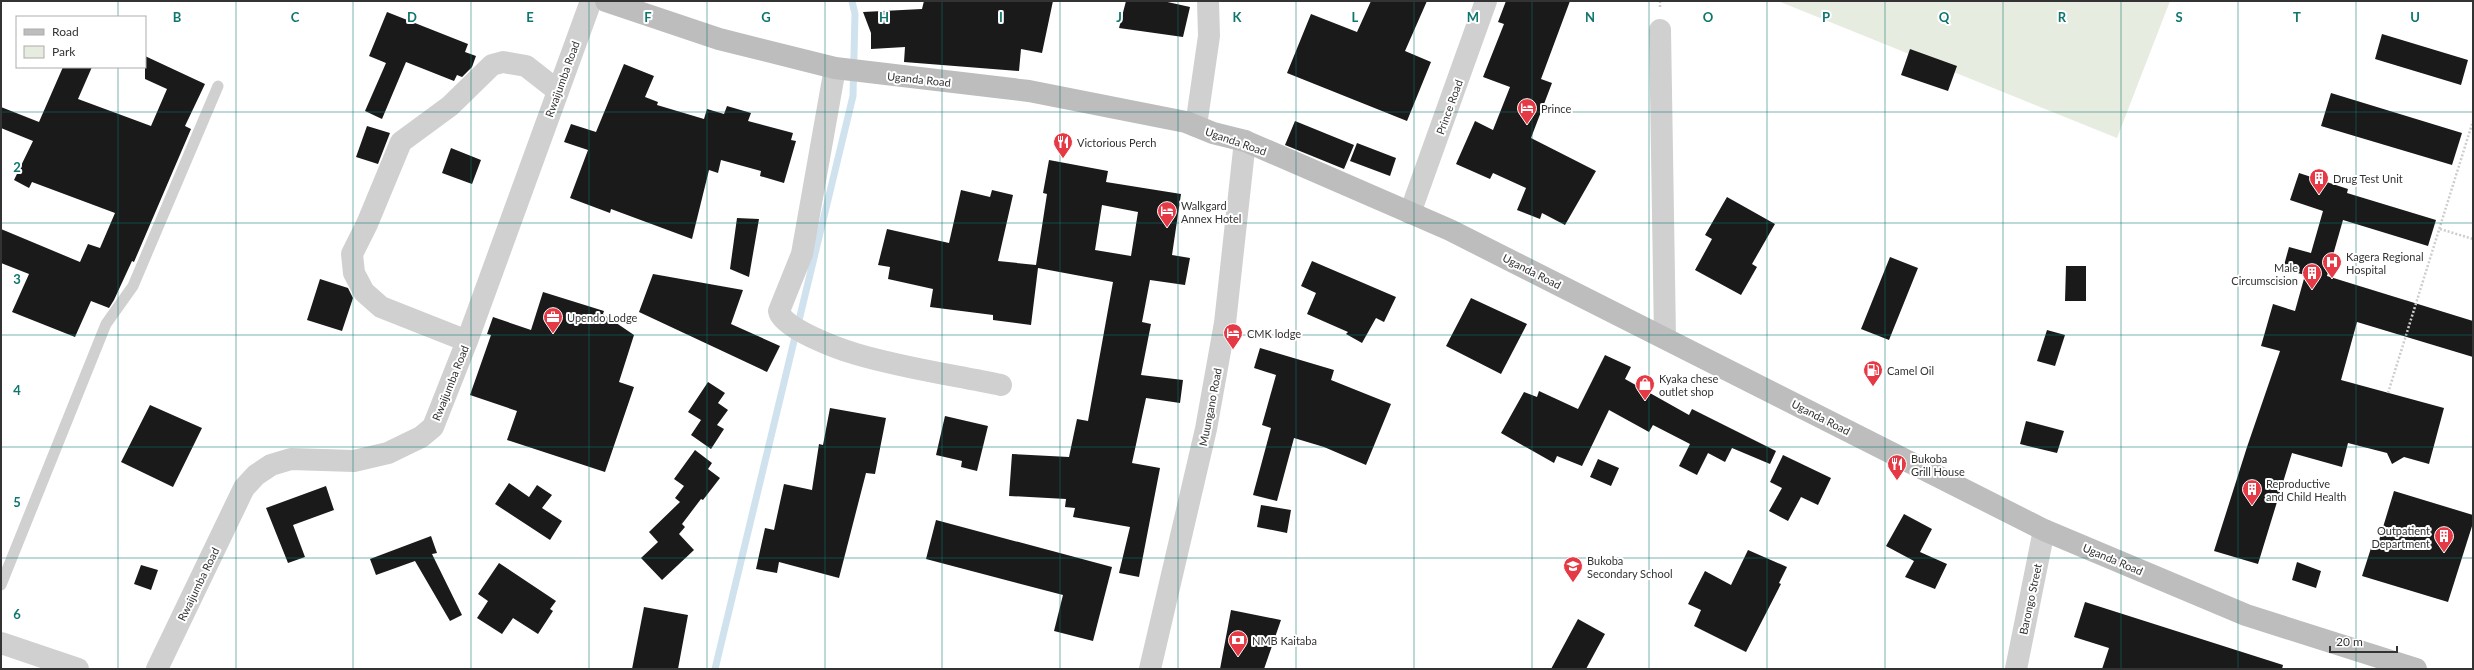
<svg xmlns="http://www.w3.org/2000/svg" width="2474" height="670" viewBox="0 0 2474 670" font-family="Lato,sans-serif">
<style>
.green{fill:#e6ecdf}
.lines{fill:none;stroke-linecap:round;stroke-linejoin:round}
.stream{stroke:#cfe2ee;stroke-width:7}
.building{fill:#1a1a1a;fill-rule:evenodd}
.path{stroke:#cdcdcd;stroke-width:2.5;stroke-dasharray:2 2;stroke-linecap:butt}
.service{stroke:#d0d0d0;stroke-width:11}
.minor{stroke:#d0d0d0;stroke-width:22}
.secondary{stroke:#bdbdbd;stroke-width:22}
.grid{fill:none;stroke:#0f766e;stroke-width:1;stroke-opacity:0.55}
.labels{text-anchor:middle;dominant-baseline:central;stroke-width:4;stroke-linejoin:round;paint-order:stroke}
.street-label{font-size:11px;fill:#333;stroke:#fff}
.poi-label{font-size:11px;fill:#333;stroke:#fff;text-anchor:start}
.grid-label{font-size:13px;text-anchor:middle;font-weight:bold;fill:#0f766e;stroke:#fff;stroke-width:4;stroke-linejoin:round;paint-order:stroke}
</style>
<rect width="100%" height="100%" fill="#fff"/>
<path class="green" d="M 1778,1 L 2170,1 L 2117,138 Z"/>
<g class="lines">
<path class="stream" d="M 715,669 L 853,96 L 855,14 L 852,1"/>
</g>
<path class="building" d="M 924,1 L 1053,1 L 1042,53 L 1021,49 L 1019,71 L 904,62 L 905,47 L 871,49 L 871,33 L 863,12 L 922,9 Z
M 1126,1 L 1163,1 L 1190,7 L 1183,37 L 1119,28 Z
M 1371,1 L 1427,1 L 1405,51 L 1431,62 L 1407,121 L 1287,73 L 1311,14 L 1357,32 Z
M 1506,1 L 1570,1 L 1541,79 L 1552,83 L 1531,138 L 1596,171 L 1565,225 L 1542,213 L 1540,219 L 1517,210 L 1526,188 L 1493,173 L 1490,179 L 1456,164 L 1475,121 L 1493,130 L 1510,87 L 1483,77 L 1504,24 L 1498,22 Z
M 387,12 L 468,44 L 465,52 L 476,56 L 472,67 L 462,77 L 457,75 L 454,81 L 406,62 L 382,119 L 365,111 L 386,63 L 369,56 Z
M 2382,34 L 2468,60 L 2461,85 L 2375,59 Z
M 1910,49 L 1957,66 L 1948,91 L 1901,75 Z
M 145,56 L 205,84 L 185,126 L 191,129 L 134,262 L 132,261 L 114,300 L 109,308 L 91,301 L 75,337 L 12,312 L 29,274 L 1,263 L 1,229 L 80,262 L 88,244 L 100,248 L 115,213 L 32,182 L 29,188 L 14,180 L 33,141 L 1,128 L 1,107 L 39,122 L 63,67 L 92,67 L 78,99 L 151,126 L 167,89 L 145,79 Z
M 624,64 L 654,76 L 645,97 L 658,102 L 657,105 L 704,119 L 707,109 L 724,114 L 727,106 L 751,113 L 748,121 L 793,133 L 791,140 L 796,141 L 784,183 L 760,176 L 761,171 L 721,160 L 718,173 L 709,170 L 692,239 L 611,209 L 610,213 L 570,198 L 588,150 L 564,142 L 571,124 L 596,132 Z
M 2331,93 L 2462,133 L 2452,165 L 2321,126 Z
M 1295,121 L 1354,145 L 1344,169 L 1285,145 Z
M 367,126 L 390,133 L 378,164 L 356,157 Z
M 1357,143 L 1396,158 L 1390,176 L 1350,161 Z
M 451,148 L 481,160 L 472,184 L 442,173 Z
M 1049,160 L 1108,171 L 1106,182 L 1181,194 L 1172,255 L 1190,258 L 1185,285 L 1150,280 L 1142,322 L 1151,324 L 1141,375 L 1183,380 L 1180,403 L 1146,398 L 1132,463 L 1160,468 L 1139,577 L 1119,573 L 1130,527 L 1073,517 L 1075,508 L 1065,507 L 1066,499 L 1009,496 L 1012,454 L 1069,457 L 1077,419 L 1088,421 L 1113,282 L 1038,268 L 1031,325 L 993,320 L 993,315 L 930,307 L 933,289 L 888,279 L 890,267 L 878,265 L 887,229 L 949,243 L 961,190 L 990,197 L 992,190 L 1013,195 L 998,261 L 1036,265 L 1047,194 L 1043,193 ZM 1102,205 L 1138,212 L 1131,256 L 1095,250 Z
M 2299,173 L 2348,189 L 2347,193 L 2436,220 L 2428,246 L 2343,220 L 2327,276 L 2473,321 L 2473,357 L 2357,322 L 2341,380 L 2444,408 L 2429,464 L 2404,457 L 2392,464 L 2387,453 L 2348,443 L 2342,467 L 2292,453 L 2258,564 L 2214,551 L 2247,447 L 2280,351 L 2261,346 L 2273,304 L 2295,311 L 2305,275 L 2283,269 L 2289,247 L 2311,253 L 2323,211 L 2290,200 Z
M 1727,197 L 1775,224 L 1752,264 L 1757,267 L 1741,295 L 1695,270 L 1712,239 L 1705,235 Z
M 737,218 L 759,219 L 749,277 L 730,269 Z
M 1890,257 L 1918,268 L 1889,340 L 1861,329 Z
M 1312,261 L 1396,297 L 1384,322 L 1376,318 L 1362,343 L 1346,334 L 1348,332 L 1307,314 L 1316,293 L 1301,286 Z
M 2066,266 L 2086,266 L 2086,301 L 2065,301 Z
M 653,274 L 743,290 L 731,324 L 780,346 L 767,372 L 639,312 Z
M 320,279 L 348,288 L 353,298 L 342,331 L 307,320 Z
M 543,292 L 604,311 L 603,314 L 634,335 L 619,382 L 634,387 L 605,472 L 507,440 L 517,411 L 470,395 L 491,335 L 487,334 L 493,317 L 531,330 Z
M 1471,298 L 1527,324 L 1501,374 L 1446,346 Z
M 2047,330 L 2065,335 L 2055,366 L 2037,361 Z
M 1260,348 L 1334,370 L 1331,380 L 1391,404 L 1366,465 L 1324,447 L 1294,438 L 1277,501 L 1253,495 L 1271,428 L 1262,425 L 1276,375 L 1254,368 Z
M 1605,355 L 1631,367 L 1625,379 L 1689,415 L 1692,409 L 1776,451 L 1770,464 L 1732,448 L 1725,462 L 1708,453 L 1697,475 L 1679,466 L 1690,444 L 1653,425 L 1649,432 L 1609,410 L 1582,466 L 1557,456 L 1554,463 L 1501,433 L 1524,392 L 1537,397 L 1539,391 L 1578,409 Z
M 708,382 L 725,393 L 718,403 L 728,410 L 717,425 L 724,429 L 711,449 L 691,435 L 701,420 L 688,412 Z
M 150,405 L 202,428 L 173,487 L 121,462 Z
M 830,408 L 886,418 L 875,474 L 866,473 L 839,578 L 779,562 L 777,573 L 756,569 L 765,528 L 774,530 L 784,484 L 812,490 L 819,444 L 823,445 Z
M 945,416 L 988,426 L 977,471 L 961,467 L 962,461 L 936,455 Z
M 2026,421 L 2064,431 L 2057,453 L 2020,444 Z
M 695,450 L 712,463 L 708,469 L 720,478 L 703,500 L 701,499 L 682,524 L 685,527 L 679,534 L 694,550 L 662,580 L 641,558 L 658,542 L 649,532 L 680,502 L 675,498 L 684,486 L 674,479 Z
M 1783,455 L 1831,478 L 1818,505 L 1801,497 L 1788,521 L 1769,511 L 1782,488 L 1770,482 Z
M 1598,459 L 1619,468 L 1611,486 L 1590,477 Z
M 509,483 L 529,497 L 537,485 L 552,495 L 542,508 L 562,521 L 550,540 L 495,504 Z
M 326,486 L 334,510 L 293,525 L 305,557 L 288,563 L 266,508 Z
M 2394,491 L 2473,515 L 2473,523 L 2448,602 L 2362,576 L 2372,545 L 2377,547 Z
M 1261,505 L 1291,510 L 1287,533 L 1257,527 Z
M 1904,514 L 1932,529 L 1920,552 L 1947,564 L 1935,589 L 1905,577 L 1914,561 L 1886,546 Z
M 936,520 L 1112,567 L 1093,641 L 1054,631 L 1063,595 L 926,559 Z
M 431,536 L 437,553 L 432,554 L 462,615 L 450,621 L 415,561 L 376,575 L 370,559 Z
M 1748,550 L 1787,567 L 1779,583 L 1781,584 L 1746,652 L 1694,626 L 1701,610 L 1688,604 L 1705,571 L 1731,585 Z
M 2297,562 L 2321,571 L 2316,588 L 2292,580 Z
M 499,563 L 556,601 L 550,609 L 553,611 L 538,634 L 513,618 L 502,634 L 477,618 L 488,601 L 478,594 Z
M 141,565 L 158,570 L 151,590 L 134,584 Z
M 2085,602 L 2283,665 L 2282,669 L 2102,669 L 2109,648 L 2074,637 Z
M 644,607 L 688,615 L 678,669 L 632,669 Z
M 1231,610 L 1281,620 L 1264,669 L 1220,669 Z
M 1578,619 L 1605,634 L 1586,669 L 1551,669 Z"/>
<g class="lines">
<path class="path" d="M 1660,1 L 1660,8
M 2440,229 L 2473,239
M 2388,393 L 2473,121"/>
<path class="service" d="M 1,585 L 106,324 L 133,286 L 218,86"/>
<path class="minor" d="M 1660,30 L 1665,338
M 835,68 L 802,254 L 779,311 C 781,328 839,349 856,354 C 903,368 953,375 1001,385
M 1196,126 L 1209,36 L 1208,1
M 1410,213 L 1486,1
M 467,341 L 381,307 L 364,292 L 354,273 L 352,254 L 367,224 L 401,142 L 450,106 L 492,65 L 503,62 L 526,66 L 558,91
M 1,643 L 78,669
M 157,669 L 244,488 L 256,475 L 271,465 L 291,459 L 354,461 L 388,453 L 421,437 L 433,427 L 467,341 L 591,1
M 1150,669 L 1206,429 L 1225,323 L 1245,141
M 2016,669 L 2044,530"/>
<path class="secondary" d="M 606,1 L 719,39 L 835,68 L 1029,91 L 1186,122 L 1213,133 L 1245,141 L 1450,230 L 2044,530 L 2246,615 L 2416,669"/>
</g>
<path class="grid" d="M 118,1 L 118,17M 236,1 L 236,669M 353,1 L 353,669M 471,1 L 471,669M 589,1 L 589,669M 707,1 L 707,669M 825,1 L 825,669M 942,1 L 942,669M 1060,1 L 1060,669M 1178,1 L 1178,669M 1296,1 L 1296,669M 1414,1 L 1414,669M 1532,1 L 1532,669M 1649,1 L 1649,669M 1767,1 L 1767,669M 1885,1 L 1885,669M 2003,1 L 2003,669M 2121,1 L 2121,669M 2238,1 L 2238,669M 2356,1 L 2356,669M 118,67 L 118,669M 1,112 L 2473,112M 1,223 L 2473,223M 1,335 L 2473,335M 1,447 L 2473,447M 1,558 L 2473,558"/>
<defs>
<g id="hotel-pin" transform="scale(1)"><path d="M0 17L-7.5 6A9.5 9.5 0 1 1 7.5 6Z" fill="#e63946" stroke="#fff"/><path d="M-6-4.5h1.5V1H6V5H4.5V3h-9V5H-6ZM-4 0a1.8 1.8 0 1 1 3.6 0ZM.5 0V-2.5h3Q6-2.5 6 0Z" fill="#fff"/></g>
<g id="restaurant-pin" transform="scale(1)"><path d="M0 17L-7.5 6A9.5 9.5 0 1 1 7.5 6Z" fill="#e63946" stroke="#fff"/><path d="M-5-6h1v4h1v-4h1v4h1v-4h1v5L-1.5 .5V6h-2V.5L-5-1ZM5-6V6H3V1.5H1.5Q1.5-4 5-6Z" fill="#fff"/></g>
<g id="building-pin" transform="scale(1)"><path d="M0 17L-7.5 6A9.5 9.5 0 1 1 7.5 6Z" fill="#e63946" stroke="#fff"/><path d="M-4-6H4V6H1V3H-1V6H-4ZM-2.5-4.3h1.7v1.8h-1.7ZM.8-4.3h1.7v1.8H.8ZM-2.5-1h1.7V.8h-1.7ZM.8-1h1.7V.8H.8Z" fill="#fff"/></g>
<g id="hospital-pin" transform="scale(1)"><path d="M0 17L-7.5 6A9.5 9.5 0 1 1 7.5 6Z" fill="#e63946" stroke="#fff"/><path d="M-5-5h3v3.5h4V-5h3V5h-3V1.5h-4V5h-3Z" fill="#fff"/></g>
<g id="office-pin" transform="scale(1)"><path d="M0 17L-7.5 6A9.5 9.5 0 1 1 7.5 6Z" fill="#e63946" stroke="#fff"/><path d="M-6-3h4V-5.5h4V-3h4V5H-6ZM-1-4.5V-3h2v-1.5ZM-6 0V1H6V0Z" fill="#fff"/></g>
<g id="fuel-pin" transform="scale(1)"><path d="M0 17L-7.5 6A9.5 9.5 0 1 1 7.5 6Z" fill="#e63946" stroke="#fff"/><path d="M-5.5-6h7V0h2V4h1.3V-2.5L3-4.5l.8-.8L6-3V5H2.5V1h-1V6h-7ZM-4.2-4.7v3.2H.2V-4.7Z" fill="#fff"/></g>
<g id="shop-pin" transform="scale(1)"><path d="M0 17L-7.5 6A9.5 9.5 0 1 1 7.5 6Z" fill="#e63946" stroke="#fff"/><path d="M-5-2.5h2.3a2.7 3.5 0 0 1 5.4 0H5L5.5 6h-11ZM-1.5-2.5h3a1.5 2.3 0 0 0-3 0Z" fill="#fff"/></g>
<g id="school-pin" transform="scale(1)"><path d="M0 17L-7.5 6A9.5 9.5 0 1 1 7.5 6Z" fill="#e63946" stroke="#fff"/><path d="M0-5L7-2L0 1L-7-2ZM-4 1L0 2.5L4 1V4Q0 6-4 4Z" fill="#fff"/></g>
<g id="bank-pin" transform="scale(1)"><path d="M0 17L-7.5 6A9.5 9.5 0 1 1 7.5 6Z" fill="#e63946" stroke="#fff"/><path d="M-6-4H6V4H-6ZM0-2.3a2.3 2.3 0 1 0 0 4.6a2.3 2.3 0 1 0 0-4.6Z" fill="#fff"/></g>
</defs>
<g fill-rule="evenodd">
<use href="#hotel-pin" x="1527" y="108"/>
<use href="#restaurant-pin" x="1063" y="142"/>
<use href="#building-pin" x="2319" y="178"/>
<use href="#hotel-pin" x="1167" y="211"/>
<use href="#hospital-pin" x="2332" y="262"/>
<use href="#building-pin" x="2312" y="273"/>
<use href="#office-pin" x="553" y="317"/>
<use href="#hotel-pin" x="1233" y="333"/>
<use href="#fuel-pin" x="1873" y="370"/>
<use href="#shop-pin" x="1645" y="384"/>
<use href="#restaurant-pin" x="1897" y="464"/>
<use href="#building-pin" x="2252" y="489"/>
<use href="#building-pin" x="2444" y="536"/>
<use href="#school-pin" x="1573" y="566"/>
<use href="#bank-pin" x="1238" y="640"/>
</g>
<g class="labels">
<g class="street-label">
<text transform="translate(562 79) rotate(-70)">Rwaijumba Road</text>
<text transform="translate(919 79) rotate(6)">Uganda Road</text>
<text transform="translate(1449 107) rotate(-70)">Prince Road</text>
<text transform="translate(1236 141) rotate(19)">Uganda Road</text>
<text transform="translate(1532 271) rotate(27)">Uganda Road</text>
<text transform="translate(450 383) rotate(-68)">Rwaijumba Road</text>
<text transform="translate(1210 407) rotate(-79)">Muungano Road</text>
<text transform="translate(1821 417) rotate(27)">Uganda Road</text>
<text transform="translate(2113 559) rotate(23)">Uganda Road</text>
<text transform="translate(198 584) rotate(-64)">Rwaijumba Road</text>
<text transform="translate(2030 599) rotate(-78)">Barongo Street</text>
</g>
<g class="poi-label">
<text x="1541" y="108">Prince</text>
<text x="1077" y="142">Victorious Perch</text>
<text x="2333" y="178">Drug Test Unit</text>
<text x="1181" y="205">Walkgard<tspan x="1181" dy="13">Annex Hotel</tspan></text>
<text x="2346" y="256">Kagera Regional<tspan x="2346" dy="13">Hospital</tspan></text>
<text x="2298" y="267" text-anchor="end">Male<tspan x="2298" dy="13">Circumscision</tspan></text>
<text x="567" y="317">Upendo Lodge</text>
<text x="1247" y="333">CMK lodge</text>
<text x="1887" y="370">Camel Oil</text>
<text x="1659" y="378">Kyaka chese<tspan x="1659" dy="13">outlet shop</tspan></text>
<text x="1911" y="458">Bukoba<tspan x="1911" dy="13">Grill House</tspan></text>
<text x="2266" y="483">Reproductive<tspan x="2266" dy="13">and Child Health</tspan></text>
<text x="2430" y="530" text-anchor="end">Outpatient<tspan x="2430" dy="13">Department</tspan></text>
<text x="1587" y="560">Bukoba<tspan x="1587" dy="13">Secondary School</tspan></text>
<text x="1252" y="640">NMB Kaitaba</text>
</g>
</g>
<g class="grid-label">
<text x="177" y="22">B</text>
<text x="295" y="22">C</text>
<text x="412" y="22">D</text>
<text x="530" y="22">E</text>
<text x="648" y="22">F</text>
<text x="766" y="22">G</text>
<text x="884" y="22">H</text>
<text x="1001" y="22">I</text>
<text x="1119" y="22">J</text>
<text x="1237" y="22">K</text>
<text x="1355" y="22">L</text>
<text x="1473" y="22">M</text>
<text x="1590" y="22">N</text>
<text x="1708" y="22">O</text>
<text x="1826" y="22">P</text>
<text x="1944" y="22">Q</text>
<text x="2062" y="22">R</text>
<text x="2179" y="22">S</text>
<text x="2297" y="22">T</text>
<text x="2415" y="22">U</text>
<text x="17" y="172">2</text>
<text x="17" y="284">3</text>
<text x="17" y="395">4</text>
<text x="17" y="507">5</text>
<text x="17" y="619">6</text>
</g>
<rect width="2474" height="670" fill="none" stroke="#333333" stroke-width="4"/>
<rect x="16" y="16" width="130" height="52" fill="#ffffff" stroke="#adadad"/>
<rect x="24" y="29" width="20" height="6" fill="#bdbdbd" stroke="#adadad"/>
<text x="52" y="36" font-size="12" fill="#333333">Road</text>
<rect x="24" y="46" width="20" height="12" fill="#e6ecdf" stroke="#adadad"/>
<text x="52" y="56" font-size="12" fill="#333333">Park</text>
<path d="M2330 646v6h67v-6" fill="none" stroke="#333333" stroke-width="2"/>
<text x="2336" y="646" font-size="12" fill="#333333" stroke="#ffffff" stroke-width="3" paint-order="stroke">20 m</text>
</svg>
